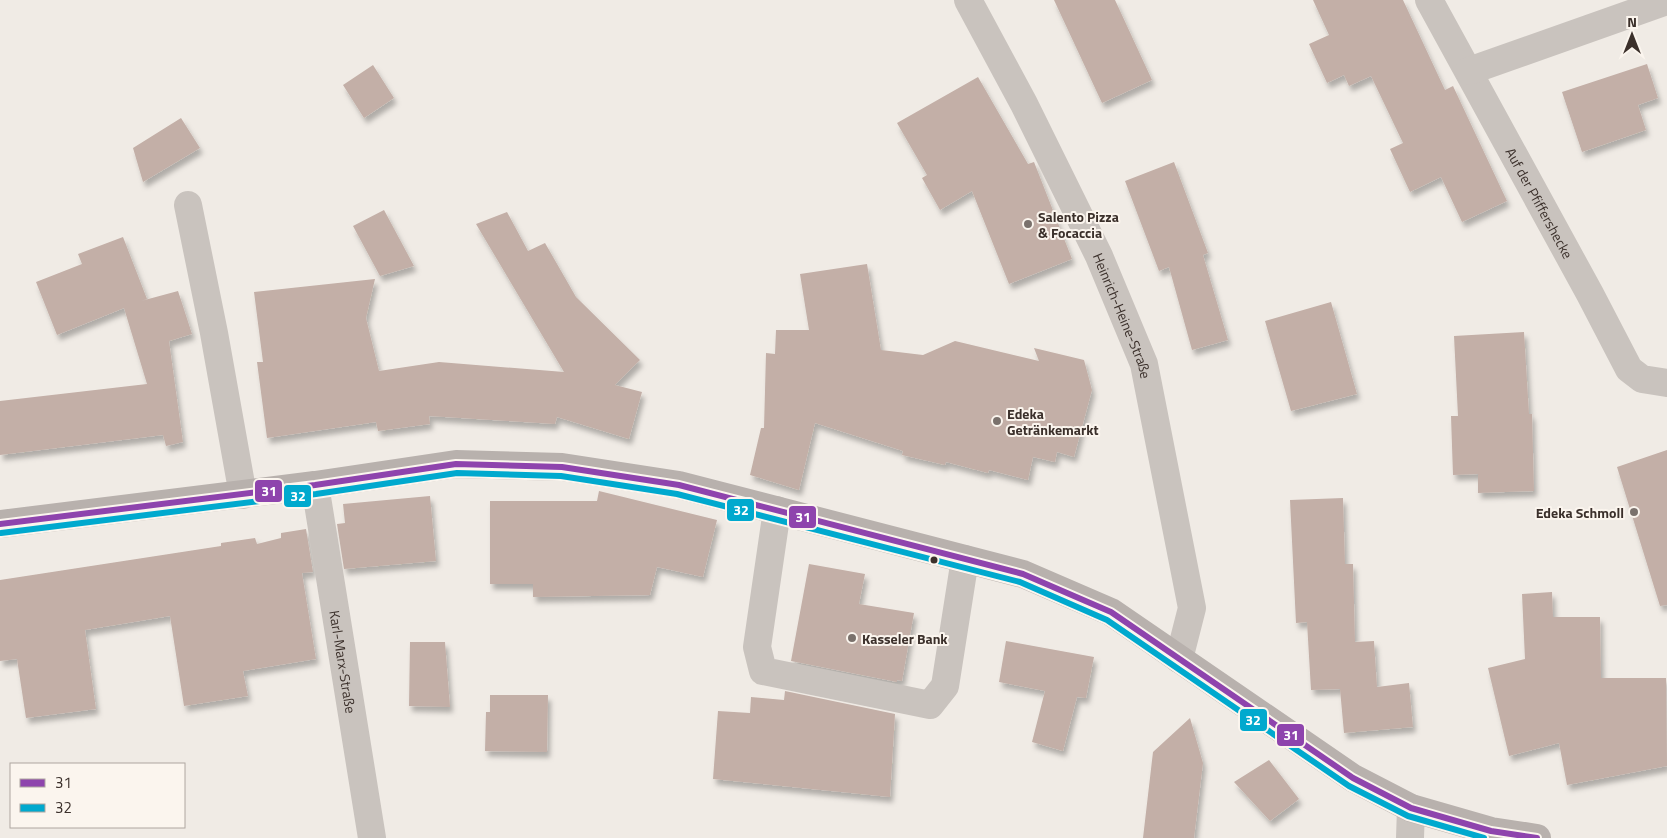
<svg xmlns="http://www.w3.org/2000/svg" width="1667" height="838" viewBox="0 0 1667 838" font-family="'Titillium Web',sans-serif">
<style>
.building{fill:#c3afa7;filter:url(#shadow)}
.lines{fill:none;stroke-linecap:round;stroke-linejoin:round}
.minor{stroke:#c9c3be;stroke-width:28}
.major{stroke:#b8b1ad;stroke-width:28}
.bus-1-casing{stroke:#fbf5ee;stroke-width:10}
.bus-2-casing{stroke:#fbf5ee;stroke-width:10}
.bus-1{stroke:#8e44ad;stroke-width:6}
.bus-2{stroke:#00a9ce;stroke-width:6}
.poi-dot{fill:#7a716c;stroke:#fbf5ee;stroke-width:2}
.bus-dot{fill:#3b302b;stroke:#fbf5ee;stroke-width:2}
.labels{text-anchor:middle;dominant-baseline:central;stroke-width:4;stroke-linejoin:round;paint-order:stroke}
.street-label{font-size:14px;fill:#3b302b;stroke:#fbf5ee}
.poi-label{font-size:14px;font-weight:bold;fill:#3b302b;stroke:#fbf5ee;text-anchor:start}
.line-badge{stroke:#fbf5ee;stroke-width:2}
.badge-label{font-size:14px;text-anchor:middle;font-weight:bold;fill:#fff}
</style>
<defs>
<filter id="shadow"><feDropShadow dx="3" dy="5.5" stdDeviation="2.5" flood-color="#0004"/></filter>
</defs>
<rect width="100%" height="100%" fill="#f0ebe5"/>
<path class="building" d="M 1054,0 L 1115,0 L 1152,80 L 1102,103 Z
M 1313,0 L 1403,0 L 1445,90 L 1453,86 L 1507,201 L 1462,222 L 1441,177 L 1410,192 L 1390,149 L 1403,143 L 1371,76 L 1349,86 L 1344,75 L 1327,83 L 1309,44 L 1329,35 Z
M 1647,64 L 1658,98 L 1638,105 L 1646,130 L 1582,152 L 1562,92 Z
M 373,65 L 394,98 L 364,118 L 343,85 Z
M 978,77 L 1028,164 L 1034,162 L 1072,259 L 1009,284 L 972,191 L 940,210 L 922,178 L 927,175 L 897,123 Z
M 181,118 L 200,148 L 143,182 L 133,148 Z
M 1174,162 L 1208,253 L 1203,255 L 1228,340 L 1192,350 L 1169,267 L 1159,271 L 1125,181 Z
M 384,210 L 414,266 L 380,276 L 353,226 Z
M 507,212 L 528,251 L 545,243 L 576,297 L 640,360 L 615,385 L 642,392 L 629,439 L 557,417 L 555,424 L 429,416 L 430,424 L 378,431 L 376,422 L 267,438 L 257,362 L 263,362 L 254,292 L 375,279 L 366,318 L 379,371 L 439,362 L 564,372 L 476,224 Z
M 123,237 L 147,299 L 141,301 L 178,291 L 192,334 L 169,341 L 183,442 L 166,446 L 163,435 L 0,455 L 0,401 L 147,384 L 124,308 L 57,335 L 36,282 L 82,264 L 78,254 Z
M 867,264 L 881,350 L 923,355 L 955,341 L 1039,361 L 1034,348 L 1084,360 L 1092,390 L 1074,457 L 1057,452 L 1055,462 L 1033,457 L 1028,480 L 989,470 L 988,473 L 946,462 L 945,465 L 902,455 L 903,451 L 815,423 L 799,490 L 750,475 L 761,428 L 764,428 L 766,353 L 775,354 L 776,330 L 809,330 L 800,274 Z
M 1331,302 L 1357,394 L 1291,411 L 1265,321 Z
M 1524,332 L 1529,414 L 1532,414 L 1534,491 L 1478,493 L 1478,474 L 1453,475 L 1451,416 L 1458,416 L 1454,336 Z
M 1667,450 L 1667,605 L 1660,606 L 1617,467 Z
M 599,491 L 717,520 L 703,577 L 657,567 L 650,595 L 533,597 L 533,584 L 490,584 L 490,501 L 597,501 Z
M 430,496 L 436,561 L 344,569 L 337,524 L 345,523 L 343,504 Z
M 1343,498 L 1345,564 L 1353,564 L 1355,642 L 1374,641 L 1377,687 L 1409,683 L 1413,727 L 1344,733 L 1340,689 L 1311,690 L 1307,622 L 1296,623 L 1290,500 Z
M 306,529 L 313,572 L 302,573 L 316,659 L 243,671 L 248,696 L 184,706 L 170,616 L 85,630 L 96,709 L 26,718 L 17,659 L 0,661 L 0,580 L 221,546 L 221,543 L 255,538 L 257,544 L 281,538 L 281,533 Z
M 809,564 L 865,574 L 859,604 L 914,613 L 902,681 L 897,680 L 897,682 L 791,661 Z
M 1552,592 L 1553,617 L 1600,617 L 1601,678 L 1666,678 L 1667,766 L 1567,785 L 1559,743 L 1509,756 L 1488,668 L 1525,659 L 1522,594 Z
M 1006,641 L 1094,657 L 1086,698 L 1077,697 L 1063,751 L 1032,742 L 1045,691 L 999,682 Z
M 410,642 L 445,642 L 450,707 L 409,706 Z
M 785,691 L 895,714 L 890,797 L 713,779 L 718,711 L 750,713 L 751,697 L 784,700 Z
M 490,695 L 548,695 L 547,752 L 485,751 L 486,712 L 490,712 Z
M 1190,718 L 1203,763 L 1194,838 L 1143,838 L 1153,752 Z
M 1269,760 L 1299,799 L 1270,821 L 1234,782 Z"/>
<g class="lines">
<g class="minor">
<path id="s1" d="M 968,0 L 1024,104 L 1099,256 L 1144,364 L 1192,608 L 1179,659"/>
<path id="s2" d="M 1429,0 L 1590,294 L 1629,369 L 1642,379 L 1667,383"/>
<path d="M 1469,71 L 1667,1"/>
<path d="M 188,205 L 214,333 L 243,495"/>
<path id="s3" d="M 315,485 L 372,838"/>
<path d="M 777,510 L 757,647 L 763,671 L 930,705 L 945,686 L 965,559"/>
<path d="M 1410,838 L 1411,808"/>
</g>
<path class="major" d="M 0,524 L 315,485 L 456,464 L 562,467 L 679,485 L 1023,574 L 1111,612 L 1353,778 L 1411,808 L 1491,831 L 1537,838"/>
<g class="bus-1-casing">
<path id="bus-1" d="M 0,524 L 315,485 L 456,464 L 562,467 L 679,485 L 1023,574 L 1111,612 L 1353,778 L 1411,808 L 1491,831 L 1537,838"/>
</g>
<g class="bus-2-casing">
<path id="bus-2" d="M 1,533 L 316,494 L 457,473 L 561,476 L 677,494 L 1020,582 L 1107,620 L 1349,786 L 1408,816 L 1484,838"/>
</g>
<use href="#bus-1" class="bus-1"/>
<use href="#bus-2" class="bus-2"/>
</g>
<g class="poi-dot">
<circle cx="1028" cy="224" r="5"/>
<circle cx="997" cy="421" r="5"/>
<circle cx="1634" cy="512" r="5"/>
<circle cx="852" cy="638" r="5"/>
</g>
<circle class="bus-dot" cx="934" cy="560" r="4.5"/>
<g class="labels">
<g class="street-label">
<text stroke="none"><textPath href="#s2" startOffset="231">Auf der Pfiffershecke</textPath></text>
<text stroke="none"><textPath href="#s1" startOffset="352">Heinrich-Heine-Straße</textPath></text>
<text stroke="none"><textPath href="#s3" startOffset="179">Karl-Marx-Straße</textPath></text>
</g>
<g class="poi-label">
<text x="1038" y="216">Salento Pizza<tspan x="1038" dy="16">&amp; Focaccia</tspan></text>
<text x="1007" y="413">Edeka<tspan x="1007" dy="16">Getränkemarkt</tspan></text>
<text x="1624" y="512" text-anchor="end">Edeka Schmoll</text>
<text x="862" y="638">Kasseler Bank</text>
</g>
</g>
<g class="line-badge">
<rect x="254" y="479" width="29" height="24" rx="5" fill="#8e44ad"/>
<rect x="283" y="484" width="29" height="24" rx="5" fill="#00a9ce"/>
<rect x="726" y="498" width="29" height="24" rx="5" fill="#00a9ce"/>
<rect x="788" y="505" width="29" height="24" rx="5" fill="#8e44ad"/>
<rect x="1239" y="708" width="29" height="24" rx="5" fill="#00a9ce"/>
<rect x="1276" y="723" width="29" height="24" rx="5" fill="#8e44ad"/>
</g>
<g class="badge-label">
<text x="269" y="496">31</text>
<text x="298" y="501">32</text>
<text x="741" y="515">32</text>
<text x="803" y="522">31</text>
<text x="1253" y="725">32</text>
<text x="1291" y="740">31</text>
</g>
<rect x="10" y="763" width="175" height="65" fill="#fbf5ee" stroke="#aea6a0"/>
<rect x="20" y="779" width="25" height="8" fill="#8e44ad" stroke="#aea6a0"/>
<text x="55" y="788" font-size="15" fill="#3b302b">31</text>
<rect x="20" y="804" width="25" height="8" fill="#00a9ce" stroke="#aea6a0"/>
<text x="55" y="813" font-size="15" fill="#3b302b">32</text>
<g transform="translate(1632 35)" stroke="#fbf5ee" stroke-width="4" paint-order="stroke">
<path d="M0-4L9 19L0 12L-9 19Z" fill="#3b302b"/>
<text y="-8" font-size="14" font-weight="bold" text-anchor="middle" fill="#3b302b">N</text>
</g>
</svg>
